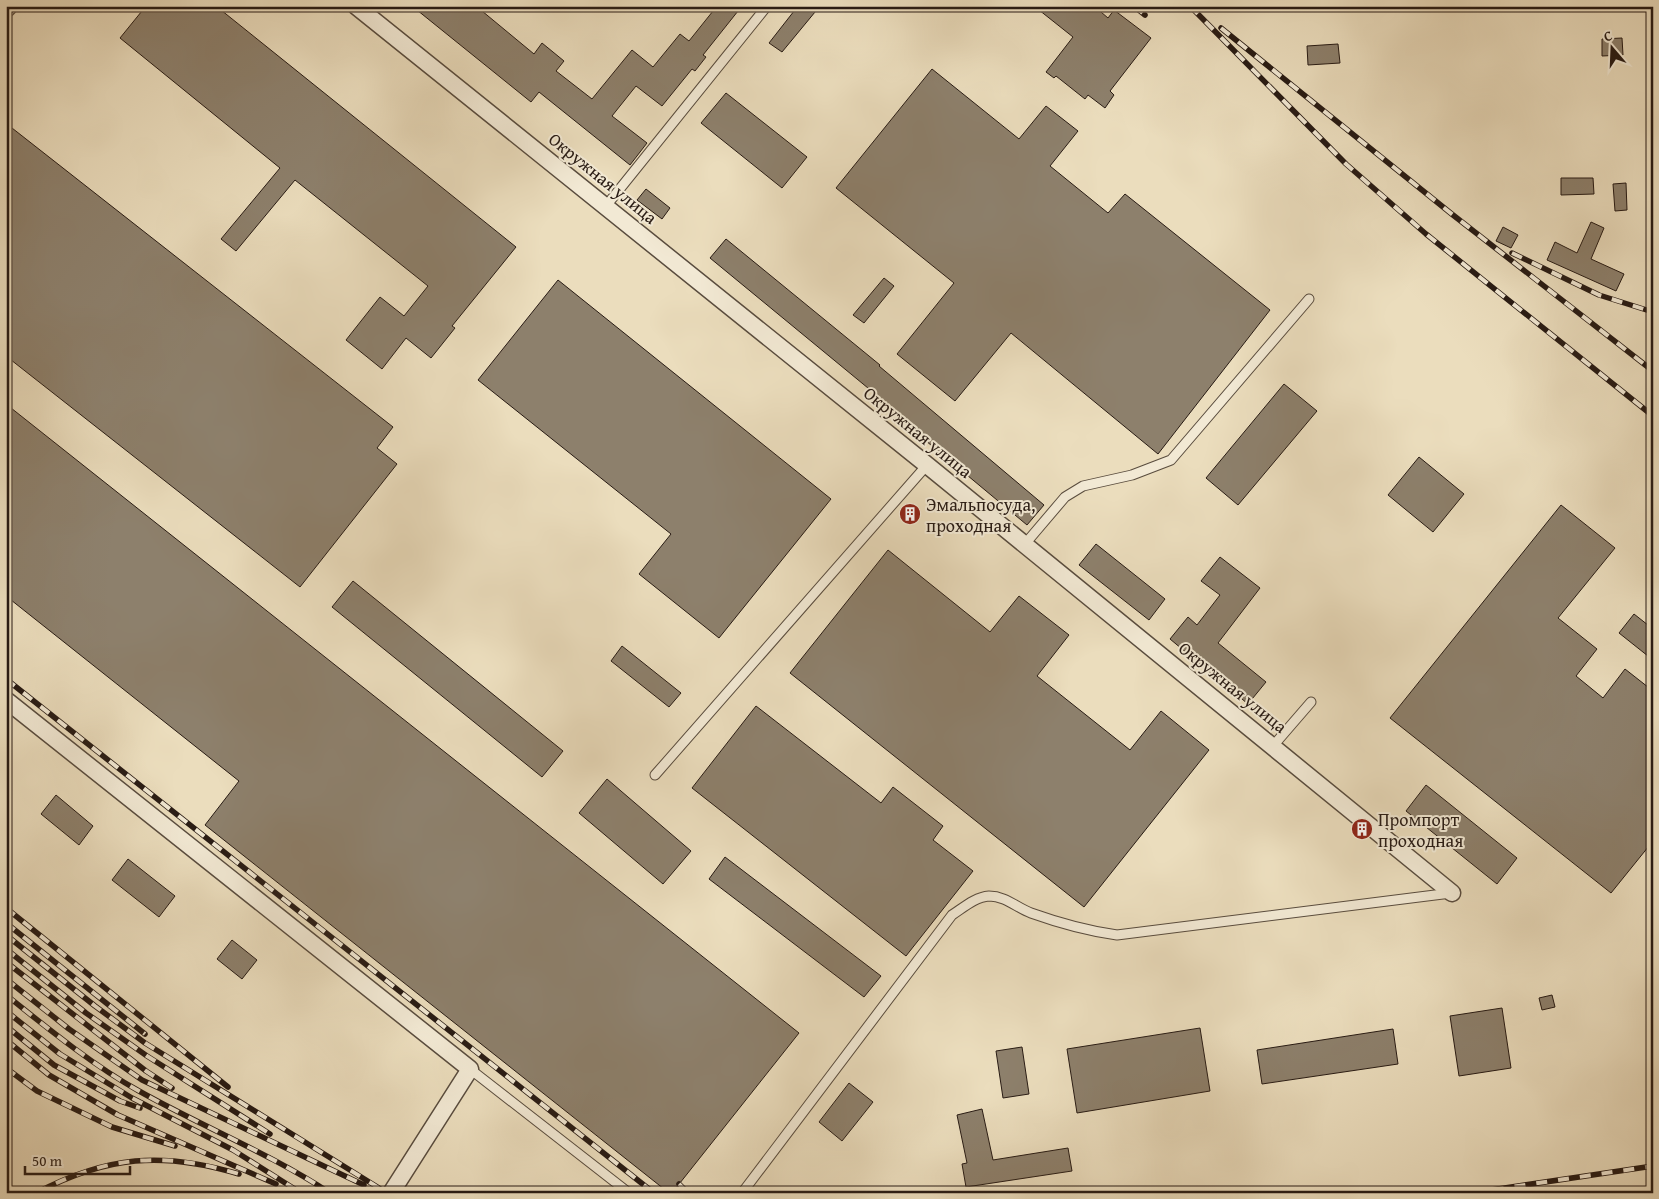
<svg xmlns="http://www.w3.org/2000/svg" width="1659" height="1199" viewBox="0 0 1659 1199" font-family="'Gentium Book Plus',serif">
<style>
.building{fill:#8d806c;stroke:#281b14}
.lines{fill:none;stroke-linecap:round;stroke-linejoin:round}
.service-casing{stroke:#594c3e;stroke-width:11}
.minor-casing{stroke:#594c3e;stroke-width:19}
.service{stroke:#f2e9d4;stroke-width:9}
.minor{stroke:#f2e9d4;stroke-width:16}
.rail-casing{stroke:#281b14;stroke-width:5.5}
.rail{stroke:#f2e9d4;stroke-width:4;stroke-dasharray:11;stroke-linecap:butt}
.labels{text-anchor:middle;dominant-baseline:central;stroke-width:4;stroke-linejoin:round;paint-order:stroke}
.street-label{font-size:18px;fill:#281b14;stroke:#f2e9d4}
.poi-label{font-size:18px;fill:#281b14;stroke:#f2e9d4;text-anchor:start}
</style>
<rect width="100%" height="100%" fill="#ebddbd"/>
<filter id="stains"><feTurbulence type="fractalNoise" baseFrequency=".004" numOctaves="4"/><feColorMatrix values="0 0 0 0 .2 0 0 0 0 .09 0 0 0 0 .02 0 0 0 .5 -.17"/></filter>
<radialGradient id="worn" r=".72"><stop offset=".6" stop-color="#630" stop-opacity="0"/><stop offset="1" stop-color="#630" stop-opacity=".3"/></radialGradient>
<path class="building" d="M 146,6 L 216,6 L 516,247 L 452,326 L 455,328 L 431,358 L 406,338 L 382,369 L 346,340 L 380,297 L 404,316 L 428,286 L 295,180 L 236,251 L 221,239 L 280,168 L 120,38 Z
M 412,6 L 476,6 L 534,54 L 542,43 L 564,61 L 556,71 L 592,99 L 632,50 L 653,67 L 680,34 L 689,41 L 717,6 L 742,6 L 703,55 L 706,57 L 695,71 L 692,69 L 662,106 L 636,86 L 612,116 L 647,143 L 630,165 L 539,92 L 531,102 Z
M 798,6 L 820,6 L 782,52 L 769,43 Z
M 1034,6 L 1094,6 L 1108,18 L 1114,10 L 1151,38 L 1110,91 L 1114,95 L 1105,108 L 1088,95 L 1085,99 L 1056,76 L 1054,78 L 1046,72 L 1073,37 Z
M 1622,38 L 1623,55 L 1602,56 L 1602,39 Z
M 1338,44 L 1340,63 L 1308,65 L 1307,46 Z
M 932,69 L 1019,139 L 1046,106 L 1078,131 L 1050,166 L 1108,213 L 1125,194 L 1270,310 L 1158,454 L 1011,333 L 955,401 L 897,354 L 954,283 L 836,188 Z
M 726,93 L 807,157 L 782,188 L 701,123 Z
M 12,128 L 393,427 L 377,448 L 397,464 L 300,587 L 6,356 L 6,135 Z
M 1561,178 L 1593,178 L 1594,194 L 1561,195 Z
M 1626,183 L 1627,210 L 1615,211 L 1613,184 Z
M 646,189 L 670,208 L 662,219 L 637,200 Z
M 1591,222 L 1604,228 L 1591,259 L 1624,274 L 1616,291 L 1547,260 L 1555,242 L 1577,253 Z
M 1503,227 L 1518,235 L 1511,248 L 1496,241 Z
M 726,239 L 880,365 L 879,366 L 1044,505 L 1027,525 L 872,396 L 874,393 L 710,258 Z
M 884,278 L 894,286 L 864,323 L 853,315 Z
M 558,280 L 831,499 L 719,638 L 639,574 L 671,534 L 478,380 Z
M 1284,384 L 1317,411 L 1238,505 L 1206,478 Z
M 6,404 L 799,1033 L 672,1193 L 669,1193 L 205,825 L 239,781 L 6,596 Z
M 1419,457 L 1464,494 L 1433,532 L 1388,495 Z
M 1561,505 L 1615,548 L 1558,618 L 1597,649 L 1576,676 L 1603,698 L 1625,669 L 1653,691 L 1653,841 L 1611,893 L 1390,718 Z
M 1096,544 L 1165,599 L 1149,620 L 1079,565 Z
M 888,550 L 990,632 L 1019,596 L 1069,635 L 1037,676 L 1130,750 L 1161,711 L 1209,750 L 1084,907 L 790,673 Z
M 1220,557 L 1260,588 L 1218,643 L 1266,682 L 1248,704 L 1170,639 L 1188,617 L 1197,625 L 1220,595 L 1201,581 Z
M 353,581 L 563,751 L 542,777 L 332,607 Z
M 1634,614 L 1653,629 L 1653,660 L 1619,633 Z
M 622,646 L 681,693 L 669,707 L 611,661 Z
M 756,706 L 881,803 L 893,787 L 943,826 L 933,840 L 973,871 L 906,956 L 692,788 Z
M 607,779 L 691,851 L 663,884 L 579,813 Z
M 1426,785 L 1517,858 L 1497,884 L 1406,811 Z
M 56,795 L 93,826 L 79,845 L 41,814 Z
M 725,857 L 881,976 L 864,997 L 709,879 Z
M 128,859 L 175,896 L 159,917 L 112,880 Z
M 232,940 L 257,960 L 242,979 L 217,959 Z
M 1552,995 L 1555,1007 L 1542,1010 L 1539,998 Z
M 1502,1008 L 1511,1068 L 1459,1076 L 1450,1016 Z
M 1200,1028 L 1210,1091 L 1077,1113 L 1067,1049 Z
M 1393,1029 L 1398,1064 L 1262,1084 L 1257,1050 Z
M 1022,1047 L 1029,1094 L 1003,1098 L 996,1051 Z
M 849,1083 L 873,1102 L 842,1141 L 819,1122 Z
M 982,1109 L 993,1160 L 1068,1148 L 1072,1171 L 966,1187 L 962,1164 L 967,1163 L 957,1115 Z"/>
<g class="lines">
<g class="service-casing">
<path id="service" d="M 606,206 L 767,6
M 1025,544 L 1065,497 L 1083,486 L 1132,475 L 1171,460 L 1309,299
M 1273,746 L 1311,702
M 655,775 L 927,465
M 470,1069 L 629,1193
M 742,1193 L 952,915 C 963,908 975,897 989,896 C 1006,896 1017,908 1031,913 C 1059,923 1088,931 1117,935 L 1451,893"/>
</g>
<g class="minor-casing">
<path id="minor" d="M 356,6 L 927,465 L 1452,893
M 6,9 L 9,6
M 6,700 L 470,1069 L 391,1193"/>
</g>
<use href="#service" class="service"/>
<use href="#minor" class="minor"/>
<g class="rail-casing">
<path id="rail" d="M 1134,6 L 1145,15
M 1190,6 L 1346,164 L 1426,234 L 1653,416
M 1221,28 L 1453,215 L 1653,371
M 1512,253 L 1599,295 L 1653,312
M 6,679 L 654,1193
M 6,908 L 228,1087
M 6,923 L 145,1034
M 6,935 L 95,1006 L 145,1043 L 387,1193
M 6,949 L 86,1013 L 147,1056 L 270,1134
M 6,962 L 146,1071 L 172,1088
M 6,979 L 69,1029 L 142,1080 L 364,1185
M 6,995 C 46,1027 94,1066 139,1091 C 201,1126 269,1153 330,1193
M 6,1011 L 60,1054 L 132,1098 L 233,1150 L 301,1193
M 6,1026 L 54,1065 L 120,1101 L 140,1108
M 6,1040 L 49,1075 L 118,1115 L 276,1184
M 6,1068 L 37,1091 L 112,1127 L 175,1146
M 679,1184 L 688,1193
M 36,1193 C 107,1156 162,1151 239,1174
M 1471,1193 L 1653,1166"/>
</g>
<use href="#rail" class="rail"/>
</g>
<defs>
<g id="building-disc" transform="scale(1.125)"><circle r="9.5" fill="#8f2418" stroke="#f2e9d4"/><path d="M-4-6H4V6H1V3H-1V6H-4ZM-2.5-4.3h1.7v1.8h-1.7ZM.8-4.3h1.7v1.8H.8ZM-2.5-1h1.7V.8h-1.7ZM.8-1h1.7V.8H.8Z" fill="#fff"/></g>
</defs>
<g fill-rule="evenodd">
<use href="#building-disc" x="910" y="514"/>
<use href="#building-disc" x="1362" y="829"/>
</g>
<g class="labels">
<g class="street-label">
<text transform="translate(603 178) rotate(39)">Окружная улица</text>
<text transform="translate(918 432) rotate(39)">Окружная улица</text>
<text transform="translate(1233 687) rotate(39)">Окружная улица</text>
</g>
<g class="poi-label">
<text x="926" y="504">Эмальпосуда,<tspan x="926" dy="21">проходная</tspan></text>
<text x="1378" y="819">Промпорт<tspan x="1378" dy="21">проходная</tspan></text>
</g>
</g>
<rect width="1659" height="1199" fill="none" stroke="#ebddbd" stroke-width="25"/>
<rect x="8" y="8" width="1644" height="1184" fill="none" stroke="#281b14" stroke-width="2.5"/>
<rect x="12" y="12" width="1634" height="1174" fill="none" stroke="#281b14"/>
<g transform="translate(1612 48) rotate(341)" stroke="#f2e9d4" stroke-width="4" paint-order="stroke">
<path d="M0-4L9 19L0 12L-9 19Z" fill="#281b14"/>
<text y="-8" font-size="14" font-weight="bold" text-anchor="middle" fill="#281b14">С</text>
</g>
<path d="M25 1166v8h105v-8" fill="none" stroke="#281b14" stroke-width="2.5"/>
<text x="32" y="1166" font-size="15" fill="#281b14" stroke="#f2e9d4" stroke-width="4" paint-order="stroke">50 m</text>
<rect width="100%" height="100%" filter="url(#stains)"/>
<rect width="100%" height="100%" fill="url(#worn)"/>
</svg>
